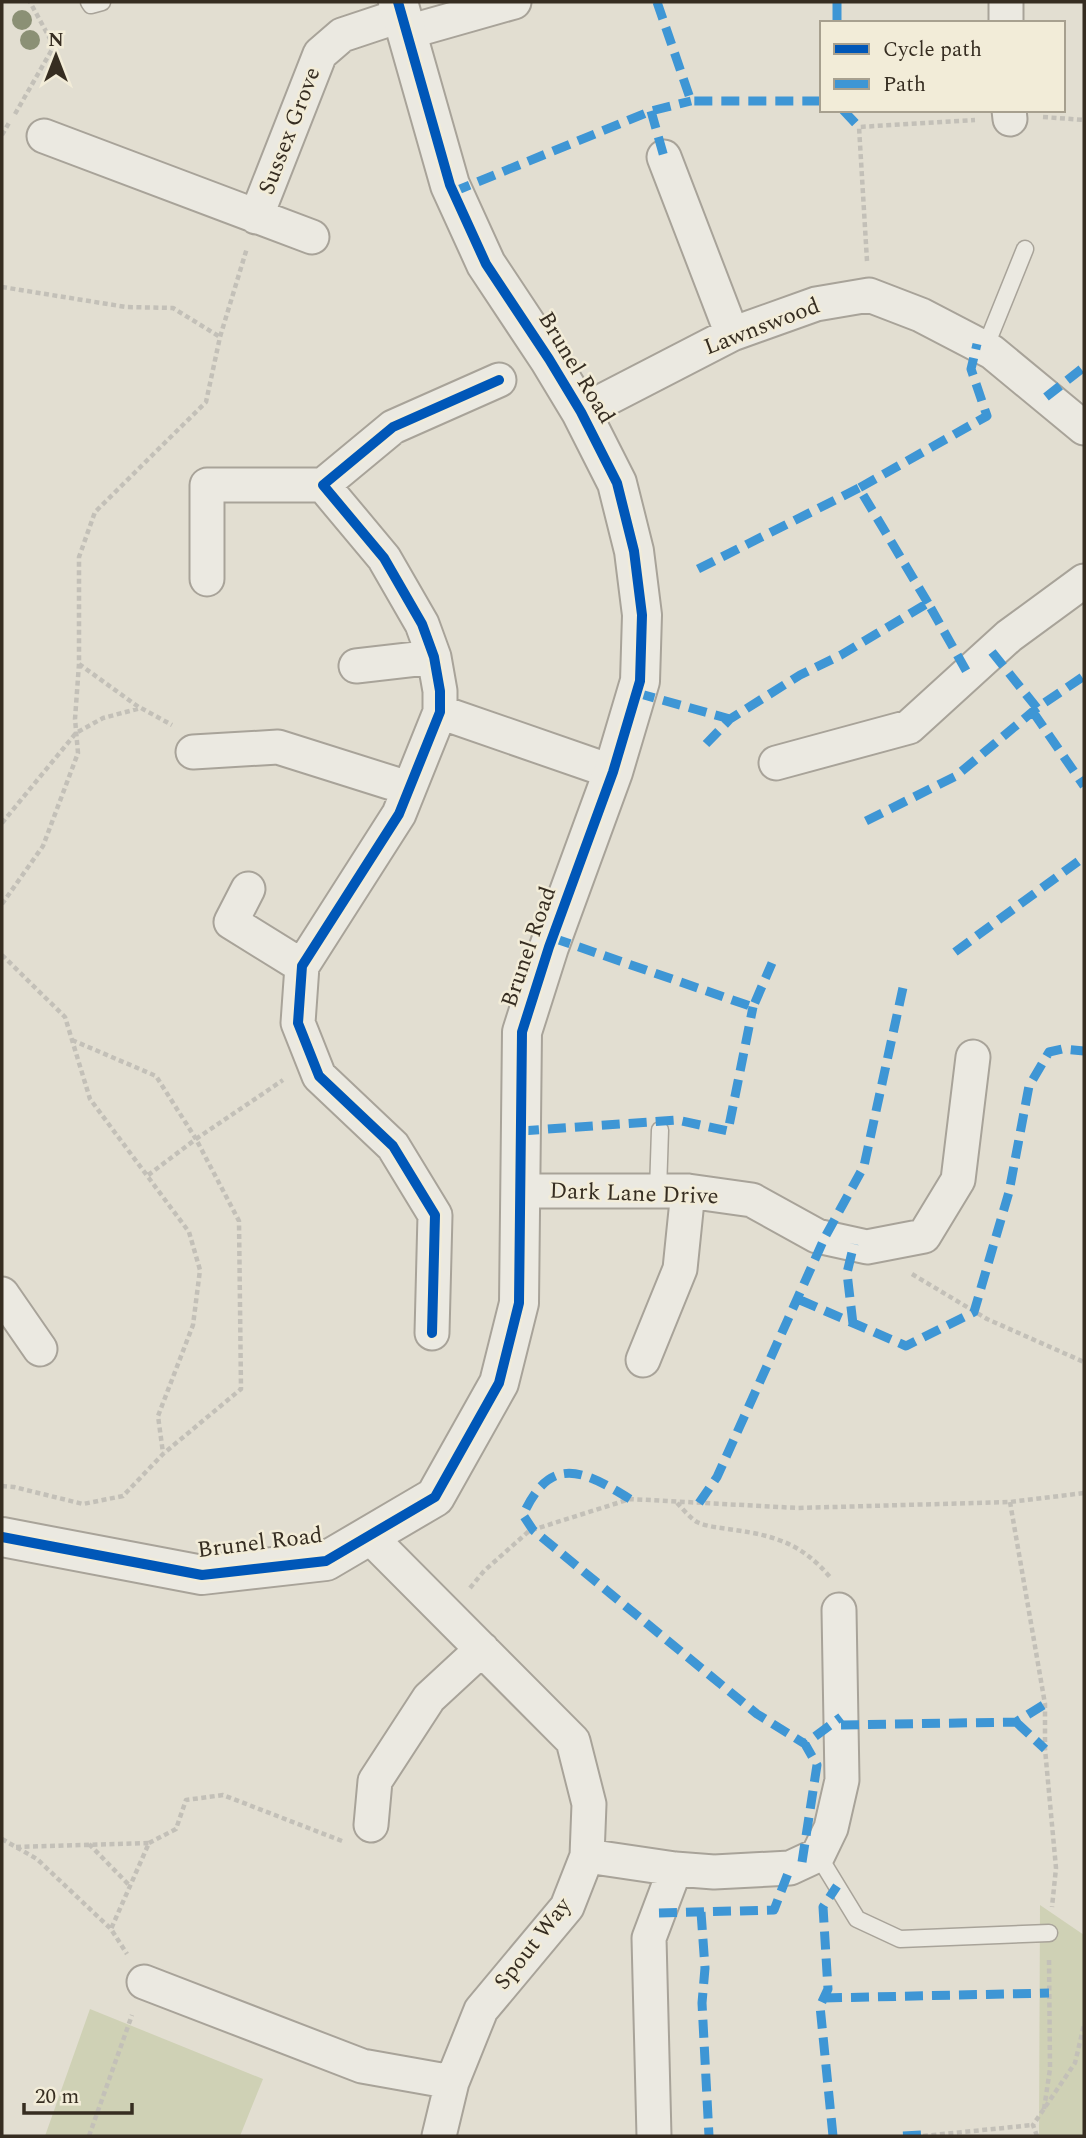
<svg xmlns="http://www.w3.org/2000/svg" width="1086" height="2138" viewBox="0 0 1086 2138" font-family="Spectral,serif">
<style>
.green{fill:#cfd1b5}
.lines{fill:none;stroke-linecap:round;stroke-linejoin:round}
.service-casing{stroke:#a8a399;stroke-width:19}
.minor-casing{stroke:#a8a399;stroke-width:37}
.tertiary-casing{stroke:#a8a399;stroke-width:42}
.path{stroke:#c3c0b8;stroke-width:4.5;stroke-dasharray:5 3.5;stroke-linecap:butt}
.service{stroke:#ebe9e1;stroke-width:16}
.minor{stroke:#ebe9e1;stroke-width:33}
.tertiary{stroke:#ebe9e1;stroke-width:38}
.quiet{stroke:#3e96d5;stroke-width:9;stroke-dasharray:18 9;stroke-linecap:butt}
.cycleway-casing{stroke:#f2ecd8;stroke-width:15}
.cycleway{stroke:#0057b8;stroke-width:10}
.tree{fill:#8b9075}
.labels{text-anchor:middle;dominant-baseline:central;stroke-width:5;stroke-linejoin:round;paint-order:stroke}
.street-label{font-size:23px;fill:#362d21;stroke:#f2ecd8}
</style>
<rect width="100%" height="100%" fill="#e2ded1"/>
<path class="green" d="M 1040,1905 L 1084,1935 L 1084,2136 L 1039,2136 Z
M 90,2009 L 263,2079 L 240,2136 L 45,2136 Z"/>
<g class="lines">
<g class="service-casing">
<path id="service" d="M 89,2 L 91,5 L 102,2
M 985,348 L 1025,249
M 658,1191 L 660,1130
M 818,1855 L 857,1919 L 900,1939 L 1049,1933"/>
</g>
<g class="minor-casing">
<path id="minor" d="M 1006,2 L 1006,23
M 408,32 L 514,2
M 1009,110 L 1010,119
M 44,136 L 312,237
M 664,157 L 732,334
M 256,217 L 320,54 L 342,35 L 402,15
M 581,412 L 732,334 L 816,304 L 869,295 L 921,315 L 992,352 L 1084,428
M 207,579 L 207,485 L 323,485
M 356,666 L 434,657
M 440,712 L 613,772
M 193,752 L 278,747 L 408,788
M 776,763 L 909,727 L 1009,636 L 1084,581
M 248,889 L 231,922 L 302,966
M 520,1191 L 688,1191 L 752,1200 L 817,1236 L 867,1247 L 924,1236 L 958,1180 L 973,1057
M 2,1294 L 40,1349
M 432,1333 L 435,1215 L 393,1146 L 319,1076 L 298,1023 L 302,966 L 399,814 L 440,712 L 440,691 L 434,657 L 422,624 L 384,558 L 323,485 L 393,427 L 499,380
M 643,1360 L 680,1269 L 688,1191
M 369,1536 L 573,1741 L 589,1804 L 587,1856 L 567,1907 L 481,2010 L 452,2082 L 439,2136
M 371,1825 L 375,1781 L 429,1698 L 482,1649
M 587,1856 L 675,1869 L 714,1872 L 790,1868 L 818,1855 L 831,1828 L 842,1780 L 839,1610
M 144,1982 L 362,2066 L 452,2082
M 654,2136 L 649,1938 L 675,1869"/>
</g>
<g class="tertiary-casing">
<path id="tertiary" d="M 2,1537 L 202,1575 L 326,1561 L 435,1497 L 499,1383 L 519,1303 L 522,1032 L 549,947 L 613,772 L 640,681 L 642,615 L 634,551 L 617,483 L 581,412 L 549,359 L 486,264 L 450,185 L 398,2"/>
</g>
<path class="path" d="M 15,114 L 54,46 L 30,2
M 1043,117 L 1084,120
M 2,135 L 10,121
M 867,261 L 859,127 L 975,120
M 2,287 L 126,307 L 173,308 L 220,337
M 79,664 L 140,708
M 2,823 L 76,733 L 103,718 L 141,708 L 172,725
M 2,904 L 43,846 L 78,753 L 75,719 L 79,664 L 79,557 L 95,512 L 206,402 L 220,337 L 247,248
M 2,955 L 65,1017 L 90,1099 L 189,1232 L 200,1270 L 193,1325 L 158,1416 L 163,1453
M 72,1040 L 156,1076 L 196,1139 L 147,1176
M 912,1274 L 987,1319 L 1084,1362
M 2,1486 L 14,1487 L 83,1504 L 123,1496 L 163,1454 L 241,1389 L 239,1221 L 196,1139 L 283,1080
M 1010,1502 L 1045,1704 L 1045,1749 L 1056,1868 L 1052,1907
M 677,1503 C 683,1509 690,1518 697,1522 C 707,1527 723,1528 735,1530 C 776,1536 802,1544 830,1577
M 470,1588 L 484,1571 L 529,1531 L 630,1499 L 798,1508 L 1010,1502 L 1084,1493
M 2,1839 L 37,1859 L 111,1929 L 127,1954
M 149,1843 L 176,1829 L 186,1800 L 223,1795 L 342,1841
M 89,1844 L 130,1886
M 16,1847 L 149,1843 L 111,1929
M 1044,2109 L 1050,2069 L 1049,1957
M 89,2136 L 132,2015
M 923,2136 L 1033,2125
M 1037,2136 L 1033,2125 L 1075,2063 L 1084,2025"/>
<use href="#service" class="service"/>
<use href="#minor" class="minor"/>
<use href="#tertiary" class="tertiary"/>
<path class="quiet" d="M 657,2 L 691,101 L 822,101
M 837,2 L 837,23
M 843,110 L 859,127
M 651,111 L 664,157
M 453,192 L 651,111 L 691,101
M 1046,397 L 1084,367
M 698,569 L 859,488
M 928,603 L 859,488 L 987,416 L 971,369 L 977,344
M 992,652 L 1037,708
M 637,693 L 730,719
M 1033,712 L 1084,786
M 706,744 L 730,719 L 800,675 L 841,655 L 928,603 L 968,674
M 866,821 L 956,776 L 1037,708 L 1084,676
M 553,938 L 753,1007 L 772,963
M 955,952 L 1084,857
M 521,1131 L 677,1120 L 728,1131 L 753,1007
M 800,1300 L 906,1346 L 974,1312 L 1009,1192 L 1029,1086 L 1049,1052 L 1062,1049 L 1084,1051
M 853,1324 L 847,1273 L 854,1244
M 630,1499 C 584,1471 551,1453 523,1515 L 533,1530 L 757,1714 L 805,1744
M 699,1503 L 717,1477 L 825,1237 L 864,1166 L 904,983
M 1016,1722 L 1045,1749
M 841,1725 L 1016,1722 L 1045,1704
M 802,1862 L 817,1765 L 805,1744 L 841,1717
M 701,1912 L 705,1968 L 702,2003 L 709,2136
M 659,1913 L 774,1910 L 790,1868
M 824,1998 L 1049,1993
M 833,2136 L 820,2006 L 828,1989 L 823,1907 L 837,1886
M 903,2136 L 923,2135"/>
<g class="cycleway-casing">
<path id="cycleway" d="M 432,1333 L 435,1215 L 393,1146 L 319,1076 L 298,1023 L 302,966 L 399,814 L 440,712 L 440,691 L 434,657 L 422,624 L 384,558 L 323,485 L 393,427 L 499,380
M 2,1537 L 202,1575 L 326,1561 L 435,1497 L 499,1383 L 519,1303 L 522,1032 L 549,947 L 613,772 L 640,681 L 642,615 L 634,551 L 617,483 L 581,412 L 549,359 L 486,264 L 450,185 L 398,2"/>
</g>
<use href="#cycleway" class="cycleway"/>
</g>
<g class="tree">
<circle cx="22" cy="20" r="10"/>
<circle cx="30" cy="40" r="10"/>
</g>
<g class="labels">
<g class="street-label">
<text transform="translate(290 131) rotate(-69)">Sussex Grove</text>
<text transform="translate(762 327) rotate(-21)">Lawnswood</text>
<text transform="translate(576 368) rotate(59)">Brunel Road</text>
<text transform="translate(529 947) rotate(-71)">Brunel Road</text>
<text transform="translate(634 1194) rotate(2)">Dark Lane Drive</text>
<text transform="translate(260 1543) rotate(-7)">Brunel Road</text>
<text transform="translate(533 1944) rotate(-52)">Spout Way</text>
</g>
</g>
<rect width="1086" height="2138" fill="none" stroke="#362d21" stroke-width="7"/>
<rect x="820" y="21" width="245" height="91" fill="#f2ecd8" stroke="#a7a08f" stroke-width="2"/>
<rect x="834" y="44" width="35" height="10" fill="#0057b8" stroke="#a7a08f" stroke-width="2"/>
<text x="883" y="56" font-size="21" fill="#362d21">Cycle path</text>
<rect x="834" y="79" width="35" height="10" fill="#3e96d5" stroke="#a7a08f" stroke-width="2"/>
<text x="883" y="91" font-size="21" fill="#362d21">Path</text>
<g transform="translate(56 56)" stroke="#f2ecd8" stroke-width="5" paint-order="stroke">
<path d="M0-5L12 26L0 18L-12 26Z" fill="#362d21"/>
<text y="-10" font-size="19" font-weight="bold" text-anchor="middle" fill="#362d21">N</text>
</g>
<path d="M24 2103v10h108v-10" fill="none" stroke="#362d21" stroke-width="3.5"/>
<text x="35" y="2103" font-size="21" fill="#362d21" stroke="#f2ecd8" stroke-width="5" paint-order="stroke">20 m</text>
</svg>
